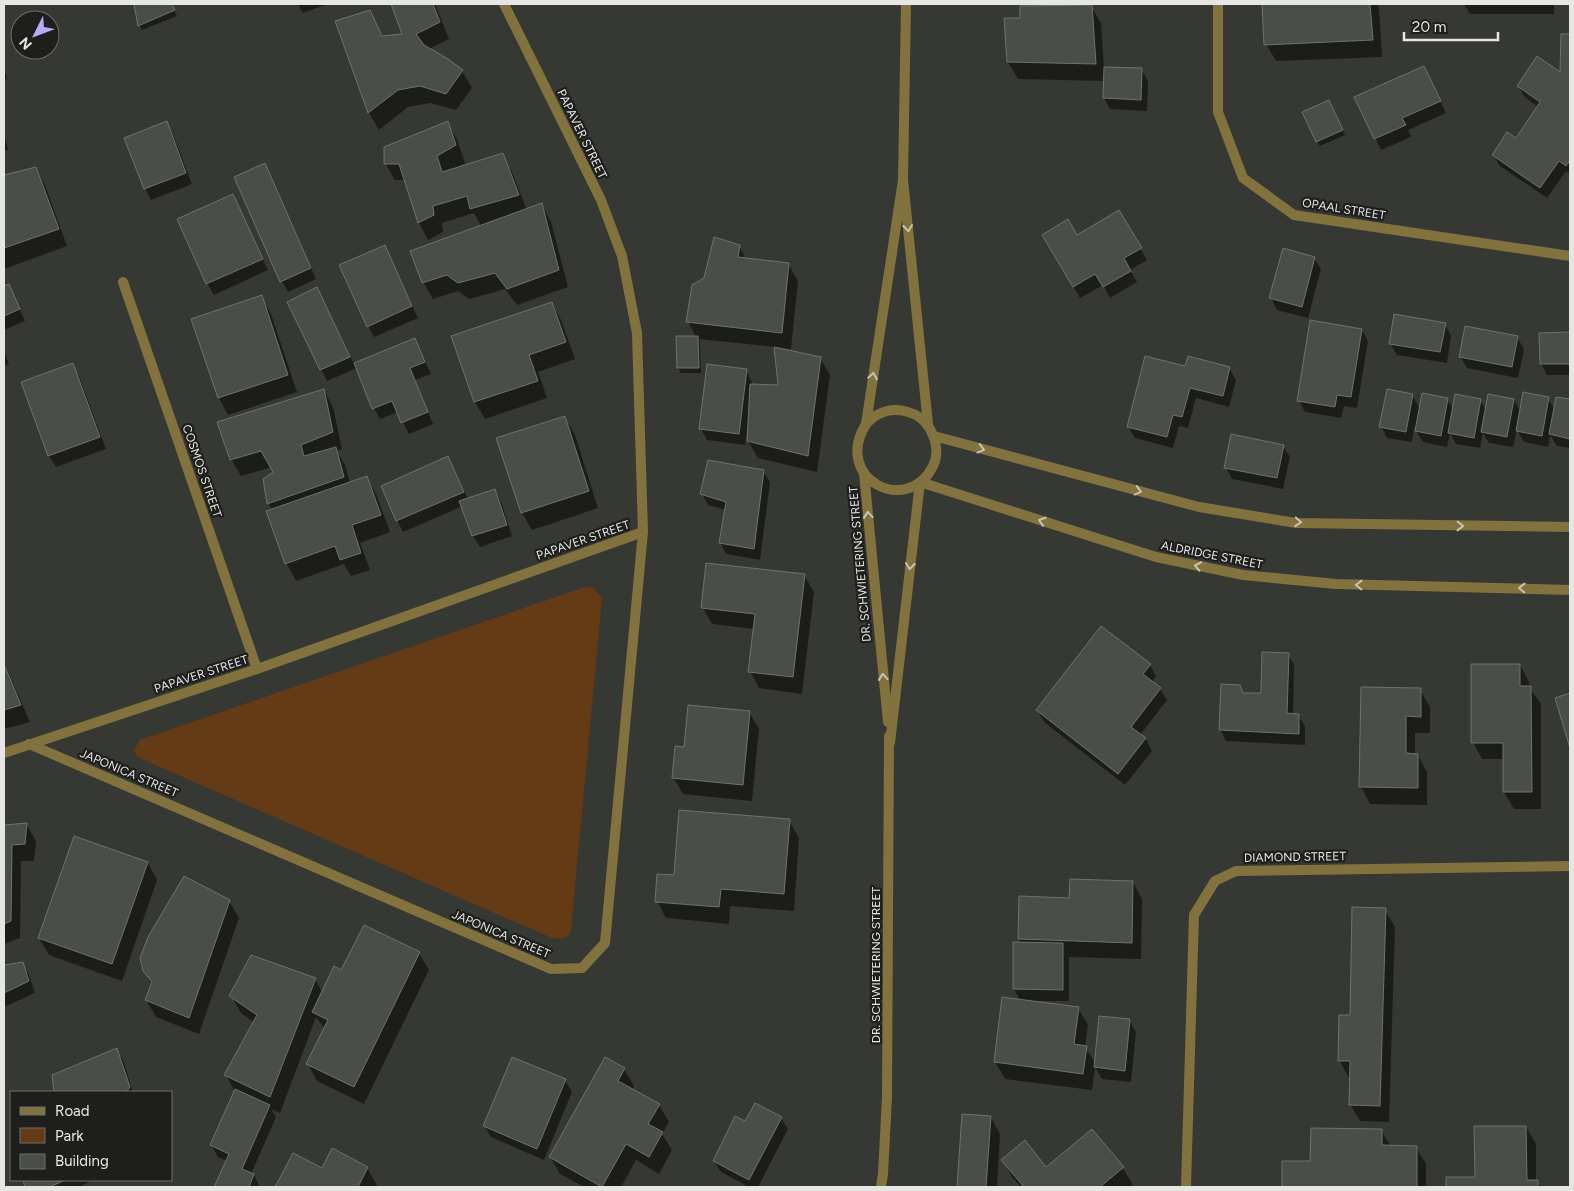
<svg xmlns="http://www.w3.org/2000/svg" width="1574" height="1191" viewBox="0 0 1574 1191" font-family="Figtree,sans-serif">
<style>
.green{fill:#653b15}
.shadow{fill:#0007}
.building{fill:#494e4a;stroke:#6d736f}
.lines{fill:none;stroke-linecap:round;stroke-linejoin:round}
.minor{stroke:#82723e;stroke-width:10}
.tertiary{stroke:#82723e;stroke-width:10}
.oneway{stroke:#c8c4b2}
.labels{text-anchor:middle;dominant-baseline:central;stroke-width:4.5;stroke-linejoin:round;paint-order:stroke}
.street-label{font-size:12px;fill:#e6e7e4;stroke:#1e1f1d}
</style>
<rect width="100%" height="100%" fill="#363833"/>
<path class="green" d="M 592,587 L 602,598 L 571,929 L 568,936 L 561,939 L 552,938 L 137,757 L 134,750 L 140,740 L 582,588 Z"/>
<path class="shadow" d="M 135,4 L 171,4 L 177,16 L 142,30 L 139,25 Z
M 298,4 L 328,4 L 303,13 Z
M 393,4 L 435,4 L 449,39 L 429,49 L 462,71 L 472,88 L 456,110 L 430,103 L 408,107 L 379,130 L 369,113 L 336,22 L 369,12 L 383,37 L 404,35 Z
M 1264,4 L 1376,4 L 1379,8 L 1382,57 L 1276,61 L 1266,44 Z
M 1464,4 L 1554,4 L 1554,14 L 1470,14 Z
M 1091,6 L 1101,23 L 1104,68 L 1141,69 L 1148,81 L 1147,111 L 1110,109 L 1104,98 L 1104,81 L 1018,79 L 1008,62 L 1021,19 Z
M 1562,35 L 1570,36 L 1570,174 L 1566,171 L 1547,198 L 1500,166 L 1493,155 L 1516,140 L 1538,107 L 1525,97 L 1518,86 L 1561,74 Z
M 1424,68 L 1446,113 L 1408,130 L 1411,137 L 1381,150 L 1356,98 Z
M 4,71 L 7,76 L 4,84 Z
M 1332,106 L 1345,135 L 1320,146 L 1317,141 Z
M 167,123 L 173,134 L 192,184 L 151,200 L 145,188 Z
M 447,123 L 457,139 L 465,163 L 456,169 L 502,155 L 512,172 L 527,210 L 542,205 L 551,222 L 568,287 L 517,305 L 505,289 L 469,299 L 458,291 L 433,299 L 423,282 L 481,226 L 474,213 L 442,223 L 443,232 L 428,240 L 419,223 L 406,180 L 395,180 L 385,163 Z
M 4,134 L 8,150 L 4,151 Z
M 35,168 L 45,185 L 67,246 L 4,269 L 4,177 Z
M 271,176 L 316,279 L 288,292 L 282,281 Z
M 233,195 L 268,270 L 214,295 L 207,283 Z
M 1119,212 L 1147,260 L 1130,270 L 1137,282 L 1110,298 L 1103,285 L 1080,298 L 1044,235 L 1076,236 Z
M 739,246 L 746,259 L 788,264 L 798,281 L 791,349 L 779,348 L 778,350 L 820,358 L 830,375 L 817,472 L 758,458 L 748,441 L 749,431 L 747,431 L 745,445 L 707,440 L 701,429 L 746,370 L 752,382 L 752,386 L 779,386 L 775,347 L 698,339 L 700,342 L 701,373 L 681,373 L 678,368 L 696,337 L 688,322 L 705,278 Z
M 385,247 L 418,318 L 374,337 L 368,326 Z
M 1314,258 L 1321,269 L 1308,318 L 1277,310 L 1271,298 Z
M 9,285 L 25,321 L 4,330 L 4,287 Z
M 317,289 L 354,364 L 415,340 L 431,374 L 415,380 L 433,424 L 409,434 L 398,412 L 380,419 L 374,408 L 357,368 L 327,381 L 289,302 Z
M 261,297 L 271,314 L 297,392 L 228,415 L 219,398 Z
M 552,303 L 561,320 L 575,359 L 538,372 L 547,398 L 485,419 L 475,402 L 453,337 Z
M 1445,324 L 1451,336 L 1447,363 L 1397,355 L 1390,343 Z
M 1362,330 L 1368,341 L 1357,408 L 1344,406 L 1341,418 L 1305,412 L 1299,401 Z
M 1541,334 L 1570,334 L 1570,375 L 1547,375 L 1541,364 Z
M 1517,337 L 1524,349 L 1518,378 L 1467,368 L 1460,356 Z
M 4,350 L 9,364 L 4,366 Z
M 72,365 L 79,376 L 106,449 L 56,467 L 49,456 L 23,383 Z
M 1186,368 L 1229,368 L 1236,380 L 1229,407 L 1196,398 L 1188,428 L 1179,426 L 1173,448 L 1135,438 L 1128,427 Z
M 324,390 L 333,407 L 342,449 L 337,451 L 345,465 L 350,483 L 366,477 L 376,494 L 390,532 L 360,543 L 370,570 L 351,576 L 344,564 L 296,581 L 287,564 L 268,512 L 272,510 L 268,503 L 275,472 L 272,467 L 241,476 L 231,459 Z
M 1412,395 L 1420,409 L 1447,399 L 1453,409 L 1480,400 L 1486,410 L 1514,400 L 1521,412 L 1548,399 L 1555,410 L 1557,398 L 1570,400 L 1570,448 L 1557,446 L 1550,435 L 1548,447 L 1524,442 L 1517,430 L 1513,447 L 1489,443 L 1483,433 L 1480,448 L 1456,444 L 1450,433 L 1447,447 L 1423,442 L 1414,428 L 1412,442 L 1387,438 L 1381,426 Z
M 565,418 L 575,435 L 598,508 L 532,530 L 522,513 L 498,439 Z
M 1283,446 L 1290,457 L 1283,489 L 1232,479 L 1226,467 Z
M 448,458 L 468,499 L 495,490 L 501,502 L 512,536 L 480,547 L 473,536 L 463,506 L 403,532 L 397,520 Z
M 763,471 L 770,482 L 760,560 L 726,554 L 720,542 L 726,510 L 708,505 L 702,494 Z
M 804,575 L 814,592 L 802,694 L 759,688 L 750,671 L 754,629 L 712,624 L 702,607 Z
M 1288,654 L 1294,665 L 1293,715 L 1298,715 L 1305,726 L 1305,745 L 1226,741 L 1220,729 L 1243,694 L 1262,695 Z
M 4,662 L 30,722 L 4,729 Z
M 1150,665 L 1156,676 L 1152,682 L 1160,689 L 1167,700 L 1140,735 L 1146,739 L 1152,751 L 1125,785 L 1044,722 L 1037,710 Z
M 1520,665 L 1529,682 L 1529,687 L 1541,704 L 1541,809 L 1514,809 L 1504,792 L 1504,759 L 1482,759 L 1473,742 Z
M 1420,690 L 1430,707 L 1430,733 L 1415,733 L 1415,755 L 1418,755 L 1427,772 L 1427,805 L 1370,804 L 1361,787 Z
M 749,712 L 759,729 L 752,801 L 683,794 L 673,777 L 685,749 Z
M 789,821 L 799,838 L 794,911 L 730,906 L 729,924 L 666,918 L 657,901 L 676,877 Z
M 26,824 L 36,841 L 34,861 L 21,861 L 20,938 L 4,944 L 4,826 Z
M 75,838 L 148,863 L 157,880 L 122,981 L 49,955 L 39,938 Z
M 1133,882 L 1142,899 L 1141,959 L 1069,957 L 1069,1001 L 1035,1001 L 1035,1002 L 1078,1008 L 1088,1025 L 1085,1047 L 1096,1064 L 1129,1020 L 1136,1032 L 1131,1082 L 1102,1079 L 1095,1067 L 1092,1090 L 1005,1079 L 995,1062 L 1020,1000 L 1014,989 L 1014,943 L 1021,944 L 1019,939 L 1020,897 L 1070,899 Z
M 229,901 L 239,918 L 199,1034 L 156,1017 L 146,1000 L 152,985 L 144,970 Z
M 1385,910 L 1395,927 L 1389,1122 L 1360,1121 L 1350,1104 L 1351,1078 L 1349,1078 L 1339,1060 L 1351,1016 Z
M 419,953 L 429,970 L 364,1104 L 317,1081 L 308,1064 L 325,1029 L 316,1017 L 280,1113 L 271,1109 L 276,1117 L 251,1174 L 254,1175 L 260,1187 L 215,1187 L 227,1161 L 218,1157 L 211,1145 L 235,1092 L 226,1075 L 255,1023 L 241,1013 L 231,996 L 315,979 L 322,992 L 342,971 Z
M 22,963 L 29,975 L 35,993 L 4,1007 L 4,966 Z
M 117,1049 L 123,1060 L 133,1092 L 56,1092 L 53,1076 Z
M 624,1069 L 634,1086 L 632,1090 L 659,1105 L 669,1122 L 662,1134 L 672,1150 L 659,1174 L 636,1160 L 621,1187 L 584,1187 L 560,1174 L 550,1157 Z
M 565,1080 L 572,1092 L 544,1160 L 491,1137 L 484,1126 Z
M 963,1115 L 991,1117 L 1000,1134 L 997,1187 L 959,1187 Z
M 781,1118 L 788,1129 L 758,1187 L 749,1187 L 721,1172 L 714,1161 Z
M 1526,1127 L 1536,1144 L 1536,1181 L 1541,1187 L 1447,1187 L 1447,1178 L 1476,1178 Z
M 1092,1130 L 1123,1168 L 1133,1185 L 1130,1187 L 1021,1187 L 1012,1177 L 1003,1160 L 1046,1168 Z
M 1381,1130 L 1391,1147 L 1416,1147 L 1426,1164 L 1426,1187 L 1283,1187 L 1283,1162 L 1312,1162 Z
M 293,1155 L 323,1170 L 367,1168 L 377,1185 L 376,1187 L 276,1187 Z
M 24,1180 L 93,1180 L 79,1187 L 26,1187 Z"/>
<path class="building" d="M 134,4 L 172,4 L 175,10 L 138,26 Z
M 391,4 L 433,4 L 440,22 L 416,34 L 424,45 L 448,59 L 463,70 L 446,94 L 420,86 L 398,90 L 368,113 L 335,21 L 370,10 L 382,36 L 402,34 Z
M 1262,4 L 1370,4 L 1373,40 L 1264,45 Z
M 1092,5 L 1096,64 L 1007,62 L 1004,18 L 1020,18 L 1020,6 Z
M 1561,34 L 1570,34 L 1570,160 L 1566,166 L 1559,161 L 1540,188 L 1492,155 L 1507,132 L 1516,138 L 1540,102 L 1517,86 L 1537,56 L 1560,72 Z
M 1424,66 L 1441,101 L 1402,118 L 1406,125 L 1374,139 L 1354,97 Z
M 1104,67 L 1142,68 L 1141,100 L 1103,98 Z
M 1329,100 L 1343,130 L 1316,142 L 1302,112 Z
M 167,121 L 186,173 L 144,189 L 124,138 Z
M 448,121 L 456,145 L 437,156 L 442,172 L 503,153 L 519,195 L 470,209 L 467,196 L 433,206 L 434,215 L 418,223 L 399,164 L 384,164 L 384,147 Z
M 265,163 L 311,268 L 280,282 L 234,177 Z
M 36,167 L 59,229 L 4,248 L 4,175 Z
M 233,194 L 263,259 L 206,284 L 177,219 Z
M 542,203 L 559,270 L 507,289 L 495,273 L 458,283 L 447,275 L 422,283 L 410,251 Z
M 1119,210 L 1142,248 L 1124,258 L 1131,271 L 1103,287 L 1095,274 L 1073,287 L 1042,235 L 1068,219 L 1077,235 Z
M 714,237 L 740,245 L 738,257 L 789,263 L 782,333 L 686,322 L 692,285 L 704,278 Z
M 385,245 L 412,306 L 367,327 L 339,265 Z
M 1283,248 L 1315,257 L 1302,307 L 1269,298 Z
M 9,284 L 20,309 L 4,316 L 4,286 Z
M 317,287 L 350,357 L 320,370 L 287,302 Z
M 262,295 L 288,375 L 218,398 L 191,319 Z
M 552,302 L 566,342 L 529,355 L 538,381 L 474,402 L 451,336 Z
M 1394,314 L 1446,323 L 1440,352 L 1389,344 Z
M 1310,320 L 1362,329 L 1351,397 L 1337,395 L 1335,407 L 1297,401 Z
M 1465,326 L 1518,336 L 1512,367 L 1459,357 Z
M 1570,332 L 1570,364 L 1540,364 L 1539,333 Z
M 676,336 L 698,336 L 699,368 L 677,368 Z
M 415,338 L 425,362 L 410,368 L 428,412 L 401,423 L 392,401 L 372,409 L 354,363 Z
M 774,347 L 821,357 L 808,456 L 747,441 L 750,384 L 778,385 Z
M 1145,356 L 1185,366 L 1188,356 L 1230,367 L 1223,396 L 1190,388 L 1182,417 L 1173,415 L 1167,437 L 1127,427 Z
M 73,363 L 100,437 L 48,456 L 21,382 Z
M 707,364 L 747,369 L 739,434 L 699,429 Z
M 324,389 L 333,432 L 301,445 L 304,456 L 336,447 L 344,477 L 267,504 L 263,479 L 273,472 L 261,451 L 230,460 L 217,422 Z
M 1387,389 L 1413,394 L 1406,432 L 1379,427 Z
M 1523,392 L 1549,397 L 1542,436 L 1516,431 Z
M 1422,393 L 1448,398 L 1441,436 L 1415,431 Z
M 1455,394 L 1481,399 L 1474,438 L 1448,433 Z
M 1488,394 L 1514,399 L 1507,437 L 1481,432 Z
M 1556,397 L 1570,399 L 1570,439 L 1549,434 Z
M 565,416 L 589,491 L 521,513 L 496,438 Z
M 1231,434 L 1284,445 L 1277,478 L 1224,468 Z
M 448,456 L 464,492 L 396,521 L 381,486 Z
M 708,460 L 764,470 L 754,549 L 719,543 L 726,502 L 700,494 Z
M 367,476 L 381,515 L 352,525 L 361,553 L 340,560 L 335,546 L 285,564 L 266,511 Z
M 495,489 L 507,525 L 472,536 L 459,501 Z
M 706,563 L 805,574 L 793,677 L 748,672 L 755,614 L 701,608 Z
M 1101,626 L 1151,664 L 1143,674 L 1161,688 L 1131,727 L 1146,738 L 1118,774 L 1036,710 Z
M 1262,652 L 1289,653 L 1287,713 L 1299,714 L 1299,734 L 1219,730 L 1221,684 L 1240,685 L 1243,693 L 1261,693 Z
M 4,664 L 21,705 L 4,710 Z
M 1471,664 L 1520,664 L 1520,686 L 1531,686 L 1532,792 L 1503,792 L 1503,743 L 1471,743 Z
M 1361,687 L 1421,688 L 1421,717 L 1406,716 L 1406,753 L 1418,754 L 1418,788 L 1359,787 Z
M 1570,693 L 1570,748 L 1555,698 Z
M 688,705 L 750,711 L 743,785 L 672,778 L 675,746 L 684,747 Z
M 679,810 L 790,819 L 784,894 L 721,889 L 719,907 L 655,902 L 657,874 L 674,875 Z
M 27,823 L 25,844 L 12,845 L 11,921 L 4,924 L 4,825 Z
M 74,836 L 148,862 L 112,964 L 38,938 Z
M 184,876 L 230,900 L 189,1018 L 145,1000 L 152,982 L 143,971 L 140,958 L 148,937 Z
M 1070,879 L 1133,881 L 1132,943 L 1018,939 L 1019,896 L 1069,898 Z
M 1352,907 L 1386,908 L 1380,1106 L 1349,1105 L 1350,1061 L 1338,1061 L 1339,1015 L 1350,1015 Z
M 364,925 L 420,952 L 354,1087 L 306,1064 L 328,1020 L 312,1012 L 334,966 L 341,970 Z
M 1013,942 L 1063,943 L 1063,990 L 1013,989 Z
M 251,955 L 316,978 L 270,1097 L 224,1075 L 257,1015 L 229,996 Z
M 23,962 L 29,981 L 4,993 L 4,965 Z
M 1002,997 L 1079,1007 L 1074,1044 L 1087,1046 L 1083,1074 L 994,1062 Z
M 1099,1016 L 1130,1019 L 1125,1071 L 1094,1067 Z
M 117,1048 L 130,1087 L 126,1092 L 54,1092 L 52,1075 Z
M 512,1057 L 566,1079 L 537,1149 L 483,1126 Z
M 605,1057 L 625,1068 L 618,1081 L 660,1104 L 648,1124 L 663,1132 L 649,1157 L 626,1144 L 602,1187 L 549,1157 Z
M 235,1089 L 270,1105 L 242,1169 L 254,1174 L 249,1187 L 214,1187 L 229,1154 L 210,1145 Z
M 755,1103 L 782,1117 L 749,1180 L 713,1161 L 735,1116 L 745,1121 Z
M 962,1114 L 991,1116 L 986,1187 L 957,1187 Z
M 1474,1126 L 1526,1126 L 1527,1180 L 1538,1180 L 1538,1187 L 1446,1187 L 1446,1177 L 1475,1177 Z
M 1311,1128 L 1382,1129 L 1382,1145 L 1417,1146 L 1417,1187 L 1282,1187 L 1282,1161 L 1310,1161 Z
M 1092,1129 L 1124,1167 L 1100,1187 L 1024,1187 L 1001,1160 L 1025,1140 L 1046,1167 Z
M 332,1148 L 368,1167 L 358,1187 L 275,1187 L 293,1153 L 322,1168 Z
M 23,1180 L 65,1180 L 50,1187 L 25,1187 Z"/>
<g class="lines">
<path class="minor" d="M 1218,4 L 1218,112 L 1243,178 L 1294,215 L 1570,256
M 123,282 L 257,669
M 29,744 L 551,969 L 582,968 L 605,943 L 643,532
M 4,753 L 257,669 L 643,532 L 637,333 L 622,256 L 601,200 L 504,4
M 1186,1187 L 1194,915 L 1215,881 L 1236,871 L 1570,866"/>
<path class="tertiary" d="M 906,4 L 903,180 L 928,424
M 866,424 C 869,421 873,417 877,415 C 895,405 920,411 930,429 C 936,440 939,454 933,466 C 908,517 832,479 866,424 L 903,180
M 934,436 L 1199,507 L 1296,523 L 1570,527
M 864,473 L 888,722
M 890,743 L 920,482 L 1156,557 L 1243,575 L 1336,584 L 1570,590
M 881,1187 L 883,1174 L 887,1097 L 889,736"/>
</g>
<defs><path id="oneway-chevron" d="M-2-3.5L2.5 0L-2 3.5" fill="none" stroke-width="1.6" stroke-linecap="round" stroke-linejoin="round" transform="scale(1.25)"/></defs>
<g class="oneway">
<use href="#oneway-chevron" transform="translate(908 228) rotate(84)"/>
<use href="#oneway-chevron" transform="translate(873 376) rotate(-81)"/>
<use href="#oneway-chevron" transform="translate(981 449) rotate(15)"/>
<use href="#oneway-chevron" transform="translate(1138 491) rotate(15)"/>
<use href="#oneway-chevron" transform="translate(868 515) rotate(-95)"/>
<use href="#oneway-chevron" transform="translate(1042 521) rotate(-162)"/>
<use href="#oneway-chevron" transform="translate(1298 522) rotate(4)"/>
<use href="#oneway-chevron" transform="translate(1460 526) rotate(1)"/>
<use href="#oneway-chevron" transform="translate(910 566) rotate(97)"/>
<use href="#oneway-chevron" transform="translate(1198 566) rotate(-168)"/>
<use href="#oneway-chevron" transform="translate(1359 585) rotate(-179)"/>
<use href="#oneway-chevron" transform="translate(1522 588) rotate(-179)"/>
<use href="#oneway-chevron" transform="translate(883 677) rotate(-95)"/>
</g>
<g class="labels">
<g class="street-label">
<text transform="translate(582 134) rotate(64)">PAPAVER STREET</text>
<text transform="translate(1344 209) rotate(9)">OPAAL STREET</text>
<text transform="translate(202 471) rotate(71)">COSMOS STREET</text>
<text transform="translate(583 540) rotate(-19)">PAPAVER STREET</text>
<text transform="translate(1212 555) rotate(11)">ALDRIDGE STREET</text>
<text transform="translate(860 564) rotate(-95)">DR. SCHWIETERING STREET</text>
<text transform="translate(201 674) rotate(-18)">PAPAVER STREET</text>
<text transform="translate(129 773) rotate(23)">JAPONICA STREET</text>
<text transform="translate(1295 857) rotate(-1)">DIAMOND STREET</text>
<text transform="translate(501 934) rotate(23)">JAPONICA STREET</text>
<text transform="translate(876 965) rotate(-90)">DR. SCHWIETERING STREET</text>
</g>
</g>
<rect width="1574" height="1191" fill="none" stroke="#e6e7e4" stroke-width="10"/>
<rect x="10" y="1091" width="162" height="90" fill="#1e1f1d" stroke="#6e6f6d"/>
<rect x="20" y="1107" width="25" height="8" fill="#82723e" stroke="#6e6f6d"/>
<text x="55" y="1116" font-size="15" fill="#e6e7e4">Road</text>
<rect x="20" y="1128" width="25" height="15" fill="#653b15" stroke="#6e6f6d"/>
<text x="55" y="1141" font-size="15" fill="#e6e7e4">Park</text>
<rect x="20" y="1154" width="25" height="15" fill="#494e4a" stroke="#6e6f6d"/>
<text x="55" y="1166" font-size="15" fill="#e6e7e4">Building</text>
<g transform="translate(35 35) rotate(228)"><circle r="24" fill="#1e1f1d" stroke="#6e6f6d"/>
<path d="M0-4L9 19L0 12L-9 19Z" fill="#b4acf9"/>
<text y="-8" font-size="14" font-weight="bold" text-anchor="middle" fill="#e6e7e4">N</text>
</g>
<path d="M1404 32v8h94v-8" fill="none" stroke="#e6e7e4" stroke-width="2.5"/>
<text x="1412" y="32" font-size="15" fill="#e6e7e4" stroke="#1e1f1d" stroke-width="4" paint-order="stroke">20 m</text>
</svg>
